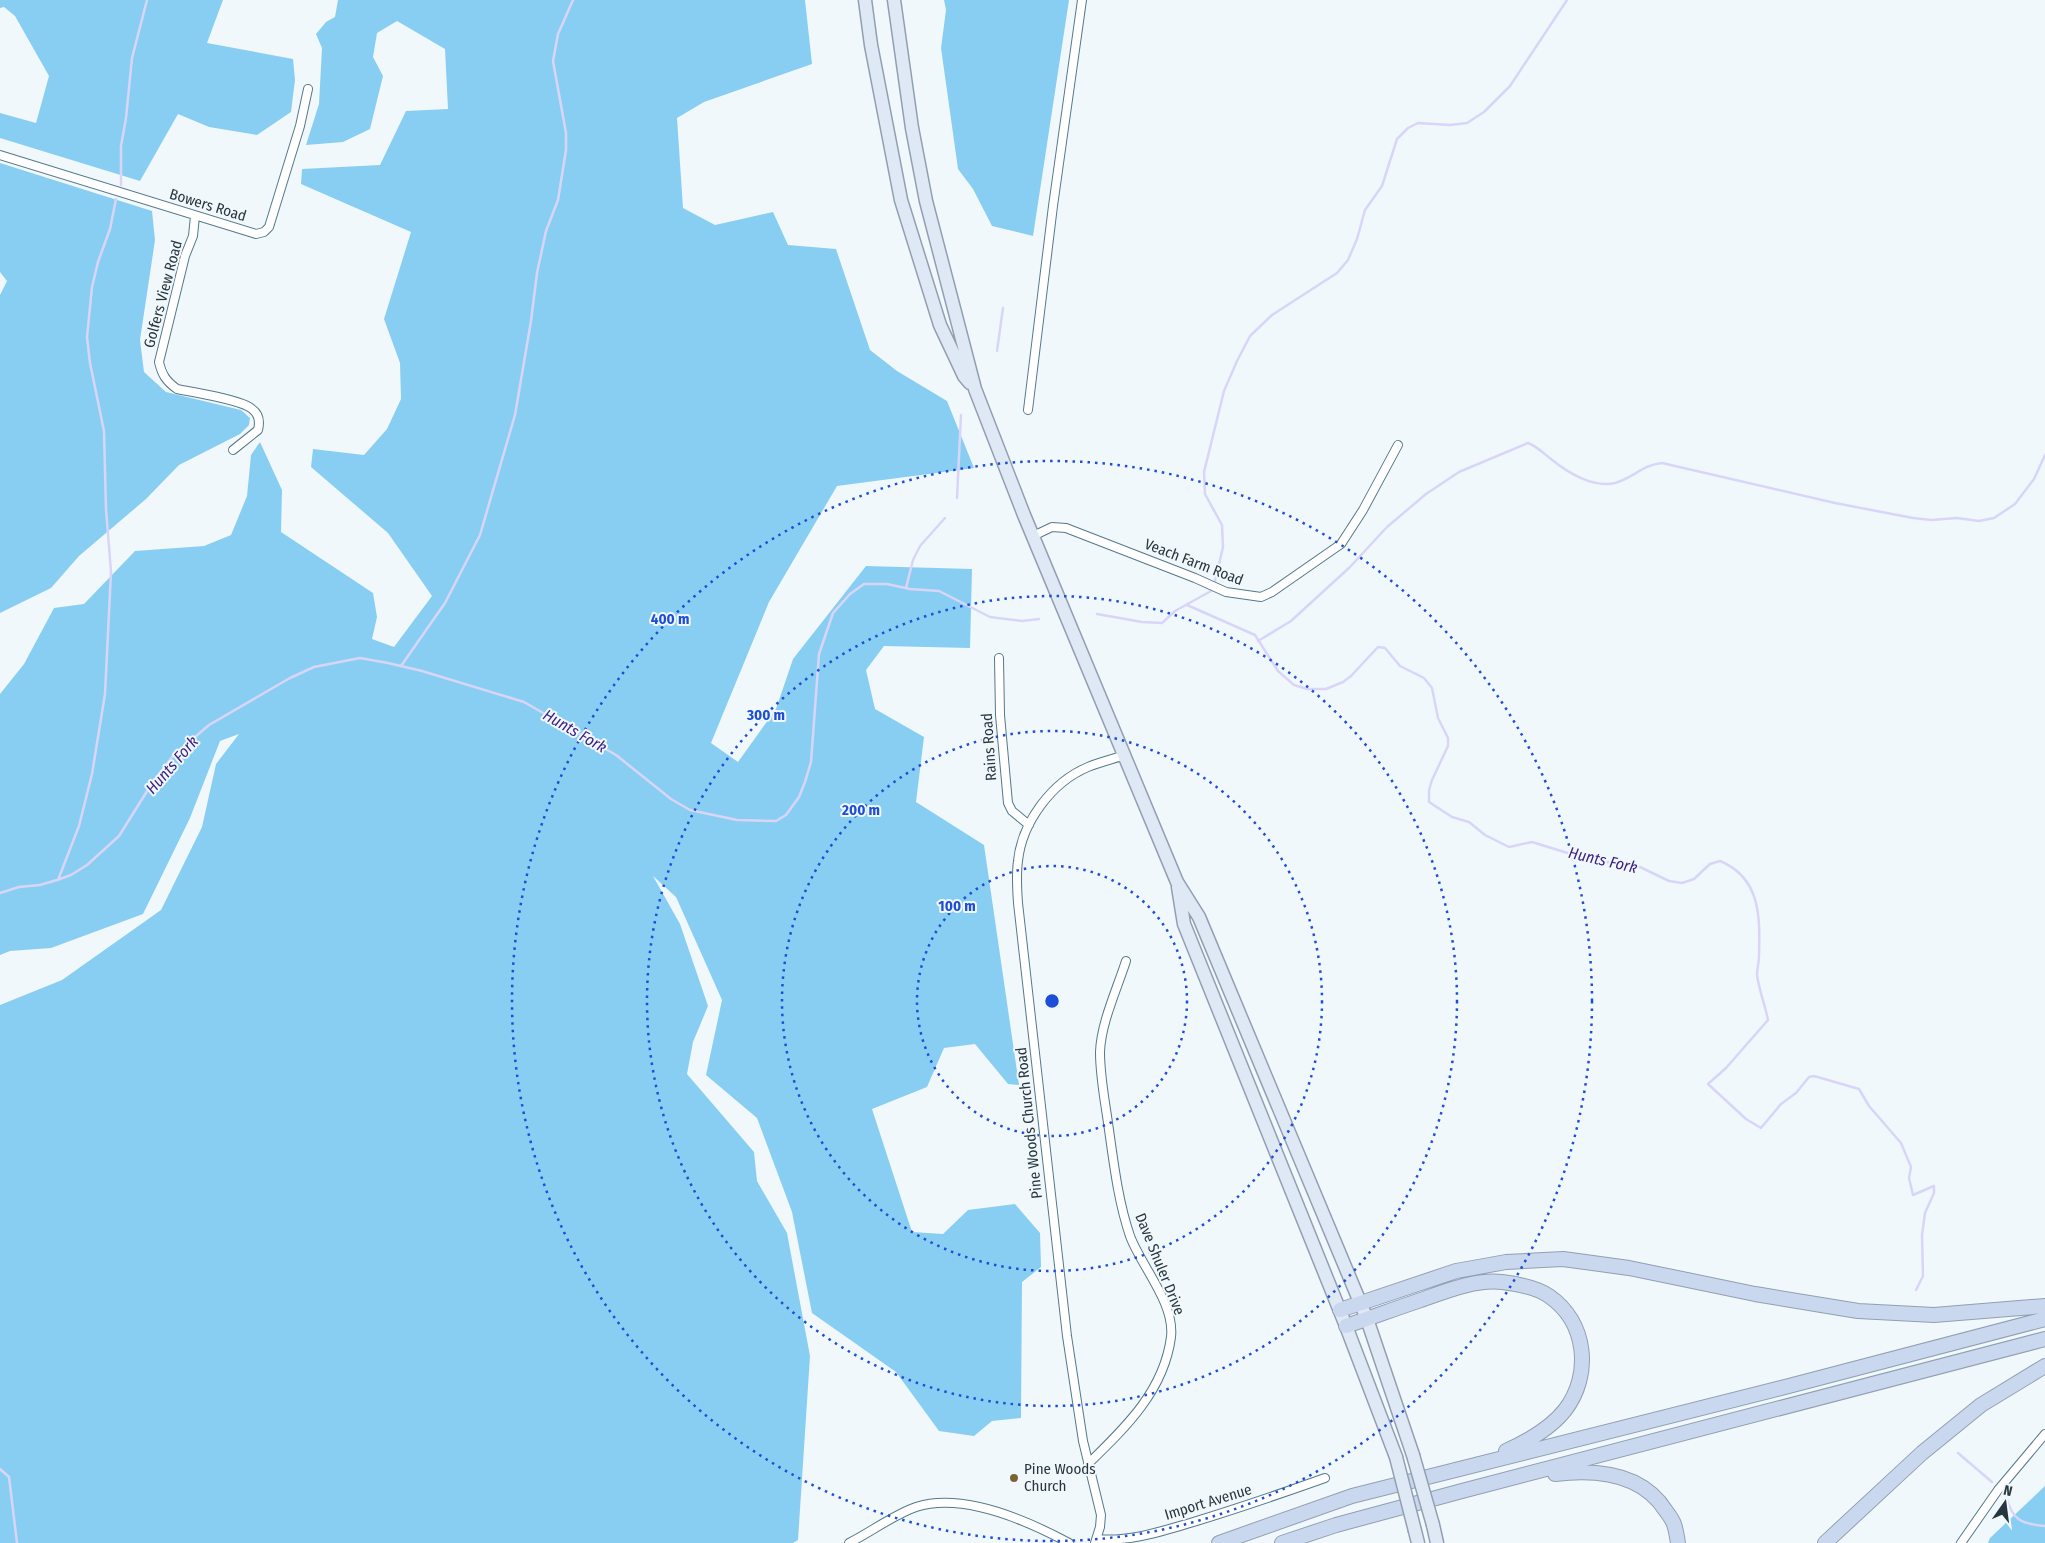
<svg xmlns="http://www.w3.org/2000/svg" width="2045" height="1543" viewBox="0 0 2045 1543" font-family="'Fira Sans Condensed',sans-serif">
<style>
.green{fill:#88cef2}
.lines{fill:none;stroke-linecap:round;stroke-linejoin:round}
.stream{stroke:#d8d5f9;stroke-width:2.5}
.street-casing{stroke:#55788a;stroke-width:10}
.primary-casing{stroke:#919fb1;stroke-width:15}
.highway-casing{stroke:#919fb1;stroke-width:16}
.street{stroke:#fff;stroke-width:8}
.primary{stroke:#dfe8f5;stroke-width:12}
.highway{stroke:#cad8ef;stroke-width:14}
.primary-bridge-casing{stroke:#919fb1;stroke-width:15;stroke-linecap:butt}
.primary-bridge{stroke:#dfe8f5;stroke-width:12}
.ring{fill:none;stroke:#1d4ed8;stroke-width:2.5;stroke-dasharray:2.5 5}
.poi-dot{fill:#796433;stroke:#f1f8fc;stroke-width:2}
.labels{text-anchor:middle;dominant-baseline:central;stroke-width:4;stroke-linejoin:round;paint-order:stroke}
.street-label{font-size:15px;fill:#27363e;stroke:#f1f8fc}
.poi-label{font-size:15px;fill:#27363e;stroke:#f1f8fc;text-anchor:start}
.water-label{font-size:16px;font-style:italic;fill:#3e2184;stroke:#f1f8fc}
.centre{fill:#1d4ed8;stroke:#f1f8fc;stroke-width:2.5}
.ring-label{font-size:15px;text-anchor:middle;font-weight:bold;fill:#1d4ed8;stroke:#f1f8fc;stroke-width:4;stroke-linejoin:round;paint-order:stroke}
</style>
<rect width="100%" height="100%" fill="#f1f8fc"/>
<path class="green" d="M 0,0 L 223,0 L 207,43 L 293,59 L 295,80 L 291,112 L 257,135 L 209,127 L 178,114 L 140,181 L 0,138 L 0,113 L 36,123 L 49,76 L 15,16 L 4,7 L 0,8 Z
M 338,0 L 805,0 L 812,64 L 704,102 L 677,118 L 683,208 L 715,225 L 773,212 L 788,245 L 836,249 L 870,350 L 897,371 L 947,401 L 974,468 L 837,486 L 769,602 L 711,743 L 738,762 L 776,709 L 793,659 L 866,566 L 972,569 L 970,648 L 884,646 L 866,670 L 875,709 L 924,737 L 916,802 L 984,845 L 1019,1085 L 1008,1084 L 975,1044 L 944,1048 L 927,1087 L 872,1109 L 912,1232 L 943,1234 L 968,1210 L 1015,1204 L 1040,1233 L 1041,1267 L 1022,1282 L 1021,1418 L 992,1421 L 974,1436 L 939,1431 L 896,1372 L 812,1313 L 792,1212 L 757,1118 L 706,1075 L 722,1000 L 676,897 L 653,876 L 680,924 L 708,1006 L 693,1042 L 687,1074 L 754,1152 L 757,1181 L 787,1233 L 810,1356 L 798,1540 L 793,1543 L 0,1543 L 0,1005 L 62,980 L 161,910 L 202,827 L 216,764 L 239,734 L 220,741 L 190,818 L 143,914 L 51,948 L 10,951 L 0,955 L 0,694 L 24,664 L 54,608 L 84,604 L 135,551 L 204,546 L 231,535 L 247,496 L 251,455 L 260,442 L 282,490 L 281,532 L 373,593 L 377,617 L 372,639 L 394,647 L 432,596 L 388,533 L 311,467 L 313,449 L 364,455 L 387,429 L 401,399 L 400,363 L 384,319 L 411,232 L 301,184 L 302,169 L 380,165 L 406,111 L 448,109 L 445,49 L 397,21 L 377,33 L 373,57 L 383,76 L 370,129 L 343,142 L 306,145 L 319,104 L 322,48 L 316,34 L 326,22 L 335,17 Z
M 944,0 L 1069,0 L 1033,236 L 992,226 L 973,189 L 958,169 L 941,48 L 946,10 Z
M 0,163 L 152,211 L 155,240 L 140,340 L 144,372 L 166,392 L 241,410 L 250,418 L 249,425 L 240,434 L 179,465 L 146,499 L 79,556 L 51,588 L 0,613 L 0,295 L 7,281 L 0,272 Z
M 2045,1486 L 2045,1543 L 1988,1543 L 1990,1538 Z"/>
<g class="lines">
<path class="stream" d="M 121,185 L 121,146 L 126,118 L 132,58 L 147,0
M 997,351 L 1003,308
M 957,498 L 961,415
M 1215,581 L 1223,547 L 1222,525 L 1205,494 L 1204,472 L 1224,391 L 1237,361 L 1250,336 L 1272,315 L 1337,273 L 1348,260 L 1357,239 L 1365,210 L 1382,186 L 1397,139 L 1408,128 L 1418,123 L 1450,125 L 1467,123 L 1484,112 L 1510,86 L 1567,0
M 906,588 L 913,560 L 920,546 L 945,518
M 1187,605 L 1255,635 L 1278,671 L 1294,685 L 1307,689 L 1326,689 L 1343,682 L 1351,676 L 1378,647 L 1385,648 L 1400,666 L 1424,678 L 1432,688 L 1438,718 L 1448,738 L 1448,746 L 1432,780 L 1429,790 L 1429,802 L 1452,817 L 1469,822 L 1485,835 L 1509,847 L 1532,842 L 1587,859 L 1640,867 L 1669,881 L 1682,883 L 1694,879 L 1710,864 L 1720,861 C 1761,878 1760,917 1759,956 C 1759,962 1757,969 1757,975 C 1759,990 1765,1005 1768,1020 L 1726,1068 L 1708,1084 L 1746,1119 L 1761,1128 L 1781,1104 L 1796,1093 L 1809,1077 L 1814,1076 L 1859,1089 L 1869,1106 L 1901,1143 L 1911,1167 L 1909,1178 L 1913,1195 L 1934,1186 L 1934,1193 L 1925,1213 L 1922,1235 L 1923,1276 L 1916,1290
M 1097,614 L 1142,622 L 1162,623 L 1175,611 L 1211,591
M 1258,641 L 1291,621 L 1350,567 L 1387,527 L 1426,494 L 1459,472 L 1528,443 C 1538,447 1543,453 1551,459 C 1568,473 1593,488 1615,483 C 1633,478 1642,465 1662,463 L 1835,503 L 1913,518 L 1931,520 L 1957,518 L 1979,521 L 1994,518 L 2015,504 L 2034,479 L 2045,455
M 401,666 L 445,603 L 480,535 L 515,415 L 531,321 L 537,273 L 546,231 L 558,200 L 566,150 L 566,133 L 553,61 L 558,34 L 573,0
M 58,880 L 79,826 L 92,774 L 105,694 L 111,572 L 106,509 L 104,431 L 90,363 L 87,337 L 92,287 L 98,262 L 110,229 L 116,199
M 0,893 L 19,887 L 40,885 L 57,880 L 71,875 L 87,865 L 119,836 L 149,788 L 172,757 L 188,743 L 209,725 L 290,678 L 314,667 L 360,658 L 388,663 L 422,671 L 524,702 L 616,755 L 671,799 L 690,810 L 737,820 L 776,821 L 786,815 L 799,797 L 805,782 L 811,762 L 819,654 L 833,613 L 850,594 L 864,584 L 887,584 L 910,589 L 939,591 L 990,617 L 1022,621 L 1039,619
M 1958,1453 L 1992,1482
M 0,1469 L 9,1477 L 17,1543
M 2006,1496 C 2012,1520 2021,1524 2045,1526"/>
<g class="street-casing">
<path id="street" d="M 0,155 L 256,234 L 264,232 L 269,227 L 300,126 L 308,89
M 195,216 L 193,236 L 185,256 L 159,362 C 162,375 166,381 177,389 C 192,392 243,400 252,409 C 259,414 260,422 258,430 L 233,450
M 1028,410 L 1053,206 L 1082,0
M 1033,536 L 1052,527 L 1066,528 L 1195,578 L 1226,592 L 1261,597 L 1272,592 L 1341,544 L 1363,510 L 1398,445
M 999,658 L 1000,715 L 1008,803 L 1012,811 L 1029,825
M 1088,1464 C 1125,1428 1164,1391 1171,1337 C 1175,1303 1141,1266 1130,1236 C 1117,1198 1113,1156 1107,1116 C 1104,1096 1100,1074 1100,1052 C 1101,1023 1117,989 1126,961
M 1097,1539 C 1129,1542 1159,1532 1190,1523 C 1236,1509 1280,1494 1325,1478
M 849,1543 C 871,1532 893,1515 916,1507 C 963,1492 1028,1521 1069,1543
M 1095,1543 L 1100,1527 L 1101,1515 L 1083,1441 L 1067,1336 L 1018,903 C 1017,889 1016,875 1018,861 C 1022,822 1052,782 1088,767 C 1100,762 1113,759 1125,755
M 1961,1543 L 1998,1490 L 2045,1434"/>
</g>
<g class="primary-casing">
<path id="primary" d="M 865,0 L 871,45 L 901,200 L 940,325 L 964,376 L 970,383
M 894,0 L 912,128 L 926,201 L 975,389 L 1024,515 L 1177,882 L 1199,917 L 1367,1319 L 1413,1455
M 1178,887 L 1184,924 L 1346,1326 L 1396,1457
M 1433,1525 L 1437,1543
M 1415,1531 L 1418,1543"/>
</g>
<g class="highway-casing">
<path id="highway" d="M 1340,1310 L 1456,1271 L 1506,1262 L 1563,1259 L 1629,1268 L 1755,1294 L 1858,1311 L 1934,1315 L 2045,1306
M 1346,1326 C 1370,1318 1394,1309 1418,1301 C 1444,1292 1474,1279 1502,1282 C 1518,1284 1536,1287 1549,1296 C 1587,1322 1592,1375 1565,1410 C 1551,1428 1526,1442 1506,1451
M 1555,1474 C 1596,1469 1642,1473 1666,1511 C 1669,1515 1672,1519 1674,1524 C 1676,1530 1677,1537 1678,1543
M 1219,1543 L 1352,1496 L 1785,1387 L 2045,1319
M 1282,1543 L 1336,1525 L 1462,1491 L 2045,1339
M 1825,1543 L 1922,1453 L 1981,1405 L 2045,1366"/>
</g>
<use href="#street" class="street"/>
<use href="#primary" class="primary"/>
<use href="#highway" class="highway"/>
<g class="primary-bridge-casing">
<path id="primary-bridge" d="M 1413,1455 L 1433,1525
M 1396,1457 L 1415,1531"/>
</g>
<use href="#primary-bridge" class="primary-bridge"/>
</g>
<g class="ring">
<circle cx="1052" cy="1001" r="135"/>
<circle cx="1052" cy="1001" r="270"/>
<circle cx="1052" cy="1001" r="405"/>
<circle cx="1052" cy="1001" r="540"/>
</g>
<circle class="poi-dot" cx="1014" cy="1478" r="5"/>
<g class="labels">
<g class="street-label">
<text transform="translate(208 205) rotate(17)">Bowers Road</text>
<text transform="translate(163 294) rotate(-75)">Golfers View Road</text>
<text transform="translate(1194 562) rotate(21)">Veach Farm Road</text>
<text transform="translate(989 747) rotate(-94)">Rains Road</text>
<text transform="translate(1029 1123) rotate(-96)">Pine Woods Church Road</text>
<text transform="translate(1160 1264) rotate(68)">Dave Shuler Drive</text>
<text transform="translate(1208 1502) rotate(-17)">Import Avenue</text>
</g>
<g class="poi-label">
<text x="1024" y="1469">Pine Woods<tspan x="1024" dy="17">Church</tspan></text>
</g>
<g class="water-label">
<text transform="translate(575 731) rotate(30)">Hunts Fork</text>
<text transform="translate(172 765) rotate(-49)">Hunts Fork</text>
<text transform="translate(1603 860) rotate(13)">Hunts Fork</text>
</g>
</g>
<circle cx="1052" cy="1001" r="8" class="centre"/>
<g class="ring-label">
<text x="670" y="624">400 m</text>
<text x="766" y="720">300 m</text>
<text x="861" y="815">200 m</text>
<text x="957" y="911">100 m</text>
</g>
<g transform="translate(2005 1503) rotate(14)" stroke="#f1f8fc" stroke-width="4" paint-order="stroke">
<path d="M0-4L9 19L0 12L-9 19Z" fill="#27363e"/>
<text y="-8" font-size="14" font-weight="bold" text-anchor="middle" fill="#27363e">N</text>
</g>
</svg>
